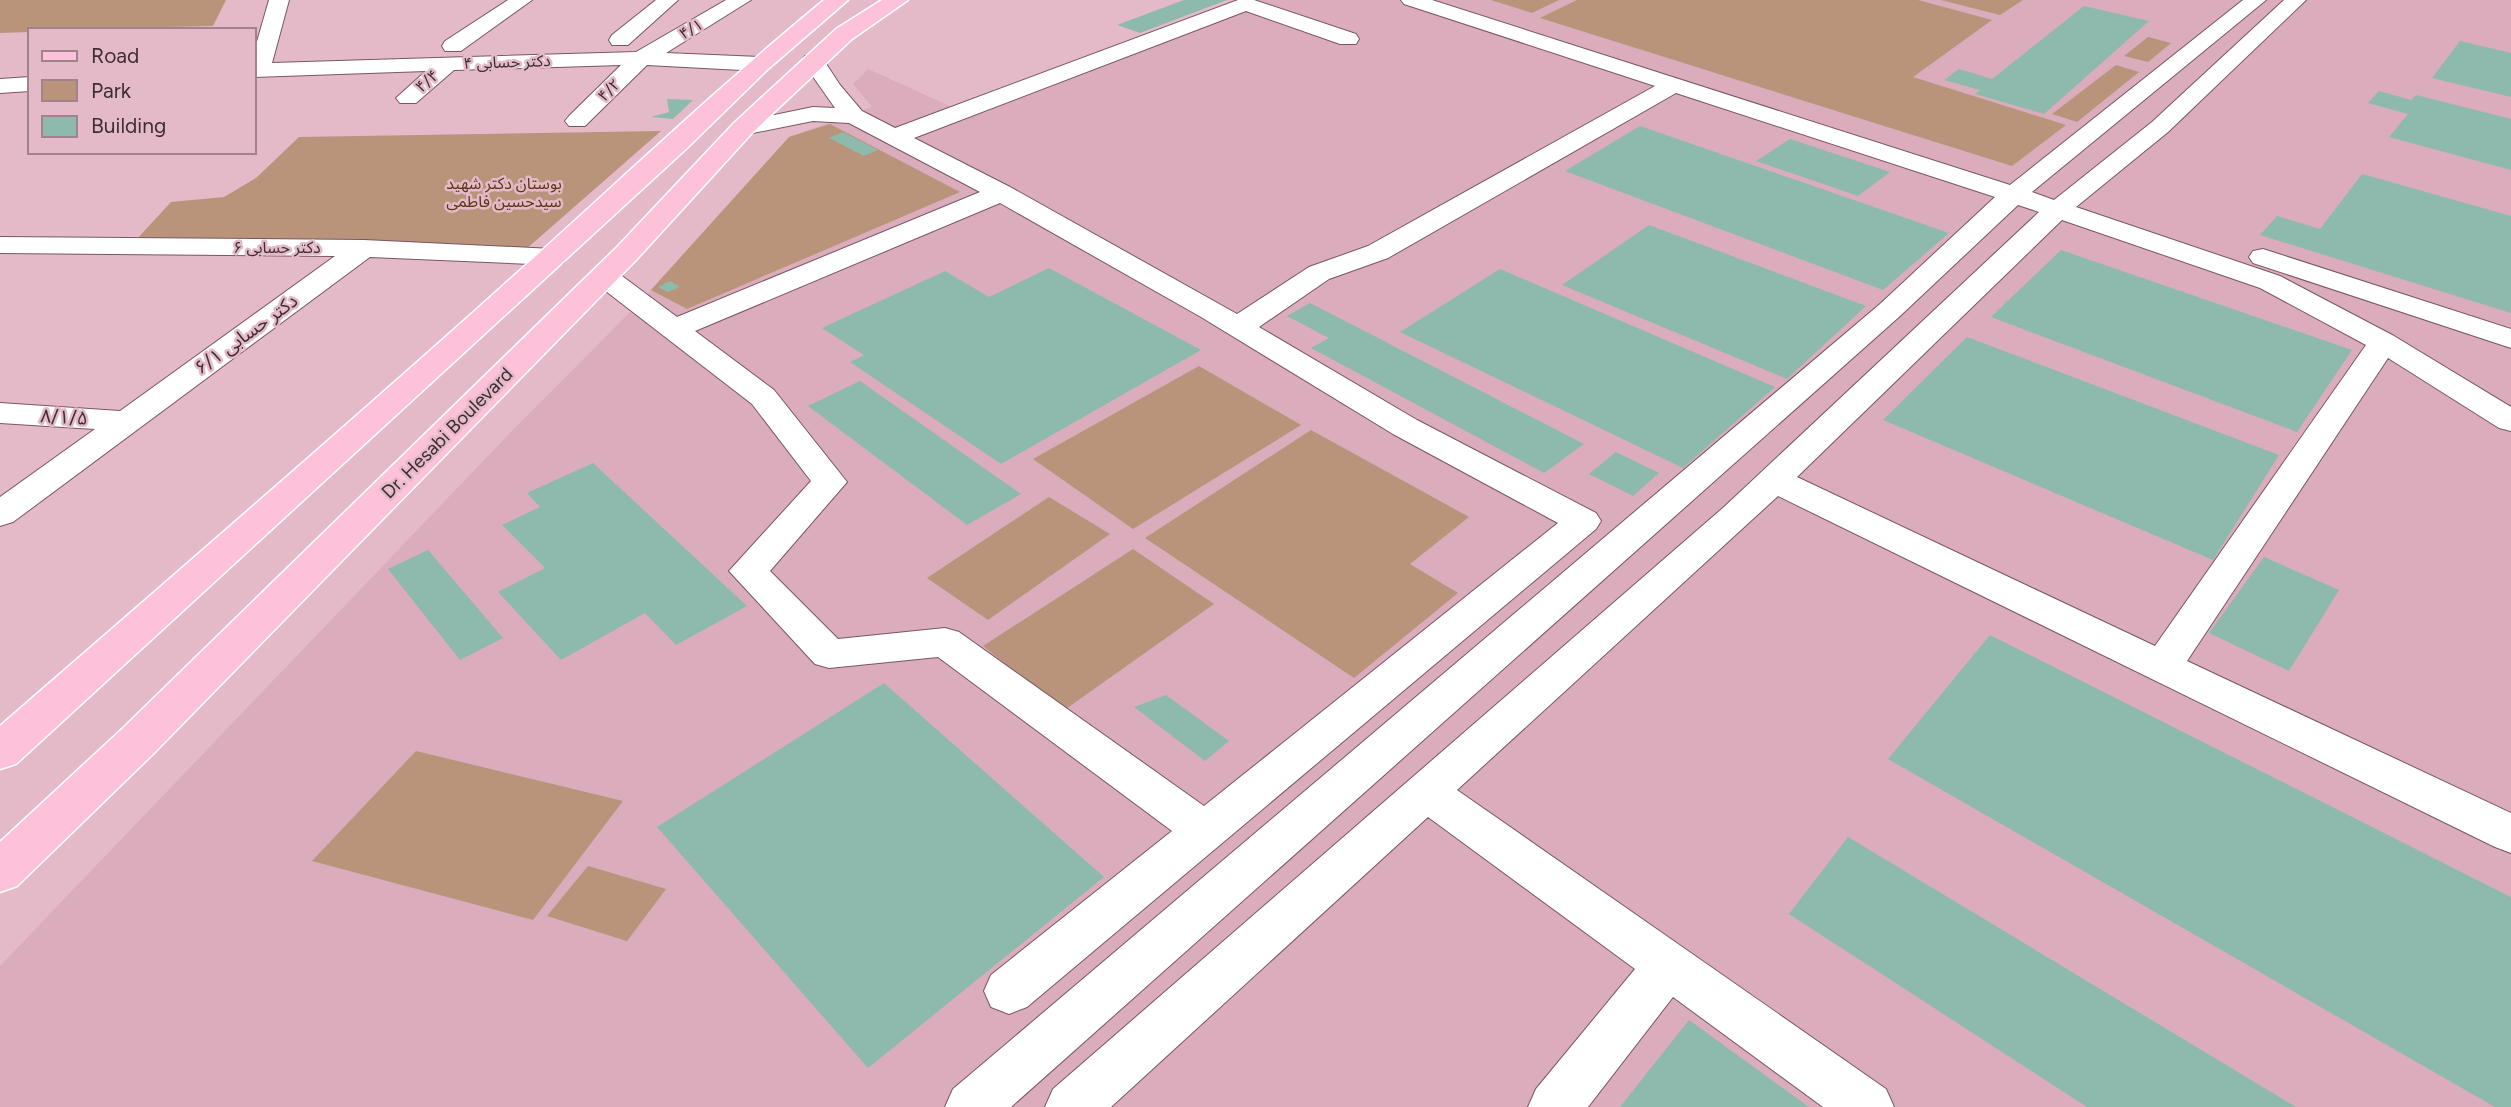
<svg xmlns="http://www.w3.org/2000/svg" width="2511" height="1107" viewBox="0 0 2511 1107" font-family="Figtree,'Noto Sans Arabic',sans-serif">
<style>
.built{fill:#daacbc}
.green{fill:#b9947b}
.building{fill:#8dbaad}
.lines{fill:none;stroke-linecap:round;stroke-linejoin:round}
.minor-casing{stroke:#7a5663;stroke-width:2}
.major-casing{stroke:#fff;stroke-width:3}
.minor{fill:#fff;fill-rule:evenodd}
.major{fill:#fdc2d9;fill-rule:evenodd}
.labels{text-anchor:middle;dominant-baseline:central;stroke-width:5;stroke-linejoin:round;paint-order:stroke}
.far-street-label{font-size:16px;fill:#3e2e34;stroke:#e4bac9}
.far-park-label{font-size:16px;fill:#5e3414;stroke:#e4bac9}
.street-label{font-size:19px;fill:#3e2e34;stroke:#e4bac9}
</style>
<rect width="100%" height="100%" fill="#e4bac9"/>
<path class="built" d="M 1241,0 L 2511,0 L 2511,1107 L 0,1107 L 0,966 L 510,433 L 639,303 L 789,137 L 872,107 L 853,84 L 868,69 L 952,107 Z"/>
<path class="green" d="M 0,0 L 226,0 L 213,26 L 30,30 L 30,32 L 0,33 Z
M 1491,0 L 1559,0 L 1532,13 Z
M 1577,0 L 1918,0 L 1992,20 L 1913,77 L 2066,125 L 2012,166 L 1540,18 Z
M 1941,0 L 2023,0 L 2000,15 Z
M 2148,37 L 2171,43 L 2148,62 L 2124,56 Z
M 2116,65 L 2139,72 L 2077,122 L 2052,114 Z
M 830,124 L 960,192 L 687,309 L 651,290 L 789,137 Z
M 661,131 L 525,250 L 135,241 L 171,202 L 224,197 L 256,178 L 299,137 Z
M 1199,366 L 1301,425 L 1133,529 L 1033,459 Z
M 1311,430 L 1469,517 L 1410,564 L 1458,593 L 1354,678 L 1145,538 Z
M 1049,497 L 1110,534 L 988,620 L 927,578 Z
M 1133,549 L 1214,604 L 1063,711 L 983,646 Z
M 416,751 L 623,801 L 533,920 L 312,861 Z
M 588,866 L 666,889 L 627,941 L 547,916 Z"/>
<path class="building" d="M 1184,0 L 1227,0 L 1140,33 L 1117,25 Z
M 2084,6 L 2149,21 L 2044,114 L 1975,94 L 1980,90 L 1944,80 L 1959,69 L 1992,79 Z
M 2460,41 L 2511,53 L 2511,97 L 2432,78 Z
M 2379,91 L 2411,100 L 2416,95 L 2511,119 L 2511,170 L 2389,137 L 2408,114 L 2368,103 Z
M 667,99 L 693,100 L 673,119 L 651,117 L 669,112 Z
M 1640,126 L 1949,233 L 1883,290 L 1565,171 Z
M 843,132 L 878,150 L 864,156 L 829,138 Z
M 1790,139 L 1890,172 L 1858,196 L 1756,161 Z
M 2362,174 L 2511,216 L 2511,313 L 2260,235 L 2277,216 L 2320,229 Z
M 1649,225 L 1866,306 L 1787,379 L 1562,285 Z
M 2061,250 L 2352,350 L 2297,432 L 1991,317 Z
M 1049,268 L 1201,350 L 1001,464 L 850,362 L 864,355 L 822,328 L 945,271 L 989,297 Z
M 1500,269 L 1775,387 L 1683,468 L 1400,332 Z
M 670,281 L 680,287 L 668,292 L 658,287 Z
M 1310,303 L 1584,444 L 1544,473 L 1311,348 L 1329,338 L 1287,316 Z
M 1967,337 L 2279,455 L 2213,560 L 1883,420 Z
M 860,381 L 1021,494 L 967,525 L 808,406 Z
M 1616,452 L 1659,473 L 1633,496 L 1589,474 Z
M 593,463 L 747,606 L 676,645 L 645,613 L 561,660 L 498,592 L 545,568 L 502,525 L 540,507 L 527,493 Z
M 428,550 L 503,638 L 460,660 L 388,569 Z
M 2264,557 L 2339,590 L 2289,671 L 2209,633 Z
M 1990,635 L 2511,897 L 2511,1107 L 2495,1107 L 1888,759 Z
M 884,683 L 1104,877 L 868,1068 L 657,827 Z
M 1166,695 L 1229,741 L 1205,761 L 1134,707 Z
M 1848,837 L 2296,1107 L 2087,1107 L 1789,914 Z
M 1689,1020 L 1809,1107 L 1620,1107 Z"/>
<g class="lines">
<g class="minor-casing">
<path id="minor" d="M 269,0 L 289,0 L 272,63 L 636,52 L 726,0 L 751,0 L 666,53 L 760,57 L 768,59 L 771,64 L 768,69 L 760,71 L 647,65 L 585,126 L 569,126 L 565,121 L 569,116 L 621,65 L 454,70 L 416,103 L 400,103 L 396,98 L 426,71 L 254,77 L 254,52 Z
M 508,0 L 532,0 L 461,51 L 445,51 L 442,46 L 445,41 Z
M 656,0 L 678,0 L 628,45 L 612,45 L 609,40 L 612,35 Z
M 1238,0 L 1254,0 L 1356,34 L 1359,39 L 1356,44 L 1340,44 L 1246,11 L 914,138 L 1010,187 L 1237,314 L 1309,267 L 1368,246 L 1655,86 L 1404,4 L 1401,0 L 1432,0 L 2010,185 L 2243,0 L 2266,0 L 2032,192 L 2054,200 L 2152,122 L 2284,0 L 2306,0 L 2168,132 L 2076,207 L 2280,276 L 2394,336 L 2511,407 L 2511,431 L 2499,428 L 2388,358 L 2187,661 L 2511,813 L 2511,853 L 2495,847 L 1778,496 L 1457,790 L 1886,1089 L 1894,1107 L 1823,1107 L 1673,997 L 1588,1107 L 1528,1107 L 1536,1089 L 1635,969 L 1428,817 L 1111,1107 L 1045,1107 L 1053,1089 L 1724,507 L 2039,212 L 2018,205 L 1900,316 L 1011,1107 L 945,1107 L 953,1089 L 1880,304 L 1995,197 L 1676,93 L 1388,258 L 1329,279 L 1259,327 L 1417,420 L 1596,513 L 1601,521 L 1596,529 L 1027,1007 L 1009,1014 L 991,1007 L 984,991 L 991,975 L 1172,831 L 938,657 L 829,668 L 815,664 L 729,571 L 811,481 L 752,404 L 594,282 L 590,276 L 594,270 L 604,267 L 614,270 L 677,317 L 980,192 L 849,123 L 813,121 L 743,135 L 735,133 L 731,128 L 735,123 L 813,107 L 835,108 L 802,61 L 805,56 L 821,56 L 840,85 L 862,111 L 895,128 ZM 1000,203 L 1201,317 L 1393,434 L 1558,523 L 1204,806 L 959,632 L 945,628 L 838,639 L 770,571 L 847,482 L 774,390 L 695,331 ZM 2062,220 L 2260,288 L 2366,345 L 2155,646 L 1797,477 Z
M 30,77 L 30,91 L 0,93 L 0,79 Z
M 0,237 L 364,240 L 553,249 L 563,251 L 567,257 L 563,263 L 553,265 L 370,257 L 13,522 L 0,526 L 0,497 L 95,429 L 0,423 L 0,403 L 120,411 L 335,256 L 0,253 Z
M 2263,249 L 2511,329 L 2511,348 L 2253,263 L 2249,257 L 2253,251 Z"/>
</g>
<g class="major-casing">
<path id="major" d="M 824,0 L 848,0 L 768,69 L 686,149 L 16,764 L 0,769 L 0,726 C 167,581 334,437 498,290 C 607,193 712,92 824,0 Z
M 882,0 L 908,0 L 852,39 L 752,133 L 637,259 L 154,753 L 17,886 L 0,892 L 0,842 L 122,729 L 617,247 L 734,123 L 836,29 Z"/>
</g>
<use href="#minor" class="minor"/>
<use href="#major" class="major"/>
</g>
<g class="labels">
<g class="far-street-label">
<text transform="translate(691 29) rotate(-30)">۴/۱</text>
<text transform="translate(507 62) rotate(-2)">دکتر حسابی ۴</text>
<text transform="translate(427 81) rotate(-41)">۴/۴</text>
<text transform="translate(609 90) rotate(-45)">۴/۲</text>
<text x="277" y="247">۶ دکتر حسابی</text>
</g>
<g class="far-park-label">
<text x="504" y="183">بوستان دکتر شهید<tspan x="504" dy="18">سیدحسین فاطمی</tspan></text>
</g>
<g class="street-label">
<text transform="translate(246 334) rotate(-36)">۶/۱ دکتر حسابی</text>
<text transform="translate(64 417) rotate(3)">۸/۱/۵</text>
<text transform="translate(447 433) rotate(-45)">Dr. Hesabi Boulevard</text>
</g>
</g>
<rect x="28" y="28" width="228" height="126" fill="#e4bac9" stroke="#a2828d" stroke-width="2"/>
<rect x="42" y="51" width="35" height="10" fill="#fdc2d9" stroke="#a2828d" stroke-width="2"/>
<text x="91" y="63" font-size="21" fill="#3e2e34">Road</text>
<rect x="42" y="80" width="35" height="21" fill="#b9947b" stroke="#a2828d" stroke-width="2"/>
<text x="91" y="98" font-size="21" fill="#3e2e34">Park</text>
<rect x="42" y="116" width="35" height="21" fill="#8dbaad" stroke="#a2828d" stroke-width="2"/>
<text x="91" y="133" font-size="21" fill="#3e2e34">Building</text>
</svg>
